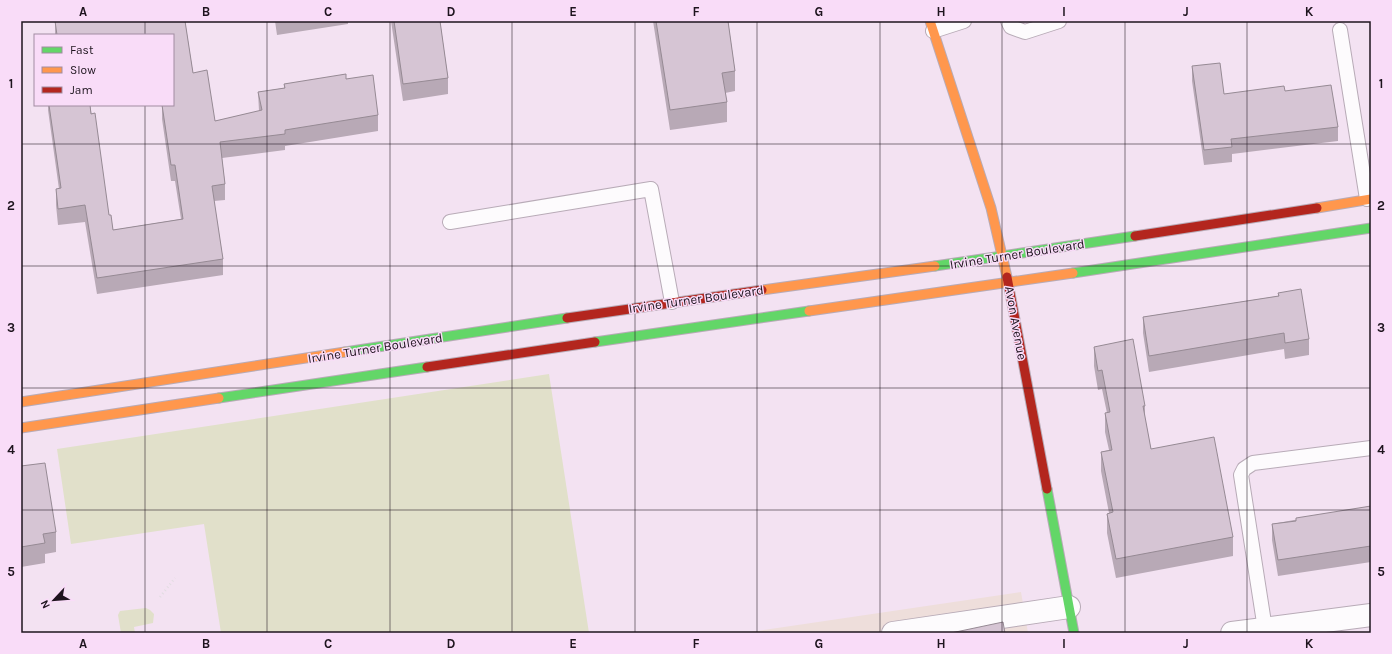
<svg xmlns="http://www.w3.org/2000/svg" width="1392" height="654" viewBox="0 0 1392 654" font-family="Karla,sans-serif">
<style>
.commercial{fill:#eededb}
.green{fill:#e1e0ca}
.lines{fill:none;stroke-linecap:round;stroke-linejoin:round}
.lane-casing{stroke:#b8abb7;stroke-width:16}
.street-casing{stroke:#b8abb7;stroke-width:24}
.fast-casing{stroke:#b8abb7;stroke-width:11}
.slow-casing{stroke:#b8abb7;stroke-width:11}
.jam-casing{stroke:#b8abb7;stroke-width:11}
.path{stroke:#e1dce1;stroke-width:2.5;stroke-dasharray:1 3;stroke-linecap:butt}
.lane{stroke:#fdfbfd;stroke-width:14}
.street{stroke:#fdfbfd;stroke-width:22}
.fast{stroke:#63d668;stroke-width:9}
.slow{stroke:#ff974d;stroke-width:9}
.jam{stroke:#b3261e;stroke-width:9}
.wall{fill:#b8a9b6}
.building{fill:#d6c5d4;stroke:#968a94}
.grid{fill:none;stroke:#1e141e;stroke-width:1;stroke-opacity:0.55}
.labels{text-anchor:middle;dominant-baseline:central;stroke-width:3;stroke-linejoin:round;paint-order:stroke}
.street-label{font-size:13px;fill:#1e141e;stroke:#f9dcf8}
.neatline{fill:none;stroke:#1e141e;stroke-width:1.5}
.grid-label{font-size:13px;text-anchor:middle;font-weight:bold;fill:#1e141e}
</style>
<rect width="100%" height="100%" fill="#f3e2f2"/>
<path class="commercial" d="M 1021,592 L 1028,633 L 744,633 Z"/>
<path class="green" d="M 549,374 L 589,633 L 221,633 L 204,524 L 71,544 L 57,449 Z
M 146,608 L 150,610 L 154,614 L 153,623 L 134,627 L 135,633 L 121,633 L 118,615 L 120,611 Z"/>
<g class="lines">
<g class="lane-casing">
<path id="lane" d="M 1008,21 L 1011,27 L 1025,32 L 1059,21
M 1340,30 L 1367,199
M 933,31 L 964,21
M 450,222 L 651,189 L 672,302
M 1265,629 L 1241,475 L 1244,469 L 1253,463 L 1371,448"/>
</g>
<g class="street-casing">
<path id="street" d="M 893,633 L 1069,607
M 1232,633 L 1371,615"/>
</g>
<g class="fast-casing">
<path id="fast" d="M 935,266 L 1135,236
M 1073,273 L 1371,228
M 595,342 L 809,311
M 345,352 L 567,318
M 219,398 L 427,367
M 1047,489 L 1074,633"/>
</g>
<g class="slow-casing">
<path id="slow" d="M 930,21 L 991,208 L 1007,277
M 1317,208 L 1371,199
M 762,290 L 935,266
M 809,311 L 1073,273
M 21,402 L 345,352
M 21,428 L 219,398"/>
</g>
<g class="jam-casing">
<path id="jam" d="M 1135,236 L 1317,208
M 1007,277 L 1047,489
M 567,318 L 762,290
M 427,367 L 595,342"/>
</g>
<path class="path" d="M 160,597 L 175,578"/>
<use href="#lane" class="lane"/>
<use href="#street" class="street"/>
<use href="#fast" class="fast"/>
<use href="#slow" class="slow"/>
<use href="#jam" class="jam"/>
</g>
<path class="wall" d="M 55,21 L 185,21 L 193,73 L 215,121 L 259,111 L 258,92 L 284,88 L 284,84 L 346,79 L 378,115 L 378,131 L 285,146 L 285,150 L 222,158 L 225,184 L 225,200 L 214,201 L 223,259 L 223,275 L 97,294 L 85,222 L 58,225 L 56,205 L 56,189 L 59,189 L 48,110 L 48,105 L 90,105 L 109,215 L 113,230 L 181,219 L 175,181 L 171,181 L 162,119 L 162,105 L 173,105 L 173,35 L 55,35 Z
M 275,21 L 348,21 L 348,24 L 277,35 Z
M 391,21 L 440,21 L 448,78 L 448,94 L 403,101 Z
M 556,21 L 566,21 L 557,22 Z
M 653,21 L 728,21 L 735,71 L 735,91 L 725,93 L 727,102 L 727,122 L 670,130 Z
M 1192,66 L 1224,94 L 1285,91 L 1338,127 L 1338,141 L 1232,154 L 1232,162 L 1204,165 L 1192,81 Z
M 1278,293 L 1309,339 L 1309,355 L 1285,359 L 1284,349 L 1149,372 L 1143,333 L 1143,317 L 1278,296 Z
M 1094,347 L 1145,406 L 1145,418 L 1151,449 L 1233,537 L 1233,556 L 1116,578 L 1107,533 L 1107,514 L 1109,513 L 1101,471 L 1101,452 L 1109,450 L 1105,432 L 1105,413 L 1107,413 L 1102,389 L 1098,390 L 1094,366 Z
M 21,466 L 56,532 L 56,552 L 45,554 L 45,563 L 21,567 Z
M 1371,506 L 1371,562 L 1278,576 L 1272,540 L 1272,524 Z"/>
<path class="building" d="M 55,21 L 185,21 L 193,73 L 207,70 L 215,121 L 262,110 L 258,92 L 285,88 L 284,84 L 346,74 L 346,79 L 373,75 L 378,115 L 285,130 L 285,134 L 220,142 L 225,184 L 212,186 L 223,259 L 97,278 L 85,205 L 58,209 L 56,189 L 61,188 L 49,105 L 90,105 L 91,114 L 95,113 L 109,215 L 111,215 L 113,230 L 183,219 L 175,165 L 171,165 L 162,105 L 173,105 L 173,35 L 57,35 Z
M 394,21 L 440,21 L 448,78 L 403,84 Z
M 656,21 L 728,21 L 735,71 L 722,73 L 727,102 L 670,110 Z
M 1220,63 L 1224,94 L 1284,86 L 1285,91 L 1331,85 L 1338,127 L 1231,139 L 1232,147 L 1204,150 L 1192,66 Z
M 1301,289 L 1309,339 L 1285,343 L 1284,333 L 1149,356 L 1143,317 L 1279,296 L 1278,293 Z
M 1133,339 L 1145,406 L 1143,406 L 1151,449 L 1214,437 L 1233,537 L 1116,559 L 1107,514 L 1113,512 L 1101,452 L 1112,450 L 1105,413 L 1110,412 L 1102,370 L 1098,371 L 1094,347 Z
M 45,463 L 56,532 L 43,534 L 45,543 L 21,547 L 21,466 Z
M 1371,506 L 1371,546 L 1278,560 L 1272,524 L 1296,521 L 1296,518 Z
M 1003,622 L 1005,633 L 951,633 Z"/>
<path class="grid" d="M 145,21 L 145,35M 267,21 L 267,633M 390,21 L 390,633M 512,21 L 512,633M 635,21 L 635,633M 757,21 L 757,633M 880,21 L 880,633M 1002,21 L 1002,633M 1125,21 L 1125,633M 1247,21 L 1247,633M 145,105 L 145,633M 21,144 L 1371,144M 21,266 L 1371,266M 21,388 L 1371,388M 21,510 L 1371,510"/>
<g class="labels">
<g class="street-label">
<text transform="translate(1017 254) rotate(-9)">Irvine Turner Boulevard</text>
<text transform="translate(696 299) rotate(-8)">Irvine Turner Boulevard</text>
<text transform="translate(1016 323) rotate(80)">Avon Avenue</text>
<text transform="translate(375 348) rotate(-9)">Irvine Turner Boulevard</text>
</g>
</g>
<rect width="1392" height="654" fill="none" stroke="#f9dcf8" stroke-width="44"/>
<rect x="34" y="34" width="140" height="72" fill="#f9dcf8" stroke="#a18ca1"/>
<rect x="42" y="47" width="20" height="6" fill="#63d668" stroke="#a18ca1"/>
<text x="70" y="54" font-size="12" fill="#1e141e">Fast</text>
<rect x="42" y="67" width="20" height="6" fill="#ff974d" stroke="#a18ca1"/>
<text x="70" y="74" font-size="12" fill="#1e141e">Slow</text>
<rect x="42" y="87" width="20" height="6" fill="#b3261e" stroke="#a18ca1"/>
<text x="70" y="94" font-size="12" fill="#1e141e">Jam</text>
<g transform="translate(54 600) rotate(244)" stroke="#f9dcf8" stroke-width="3" paint-order="stroke">
<path d="M0-3L7 15L0 10L-7 15Z" fill="#1e141e"/>
<text y="-6" font-size="11" font-weight="bold" text-anchor="middle" fill="#1e141e">N</text>
</g>
<rect x="22" y="22" width="1348" height="610" class="neatline"/>
<g class="grid-label">
<text x="83" y="16">A</text>
<text x="206" y="16">B</text>
<text x="328" y="16">C</text>
<text x="451" y="16">D</text>
<text x="573" y="16">E</text>
<text x="696" y="16">F</text>
<text x="819" y="16">G</text>
<text x="941" y="16">H</text>
<text x="1064" y="16">I</text>
<text x="1186" y="16">J</text>
<text x="1309" y="16">K</text>
<text x="11" y="88">1</text>
<text x="1381" y="88">1</text>
<text x="11" y="210">2</text>
<text x="1381" y="210">2</text>
<text x="11" y="332">3</text>
<text x="1381" y="332">3</text>
<text x="11" y="454">4</text>
<text x="1381" y="454">4</text>
<text x="11" y="576">5</text>
<text x="1381" y="576">5</text>
<text x="83" y="648">A</text>
<text x="206" y="648">B</text>
<text x="328" y="648">C</text>
<text x="451" y="648">D</text>
<text x="573" y="648">E</text>
<text x="696" y="648">F</text>
<text x="819" y="648">G</text>
<text x="941" y="648">H</text>
<text x="1064" y="648">I</text>
<text x="1186" y="648">J</text>
<text x="1309" y="648">K</text>
</g>
</svg>
